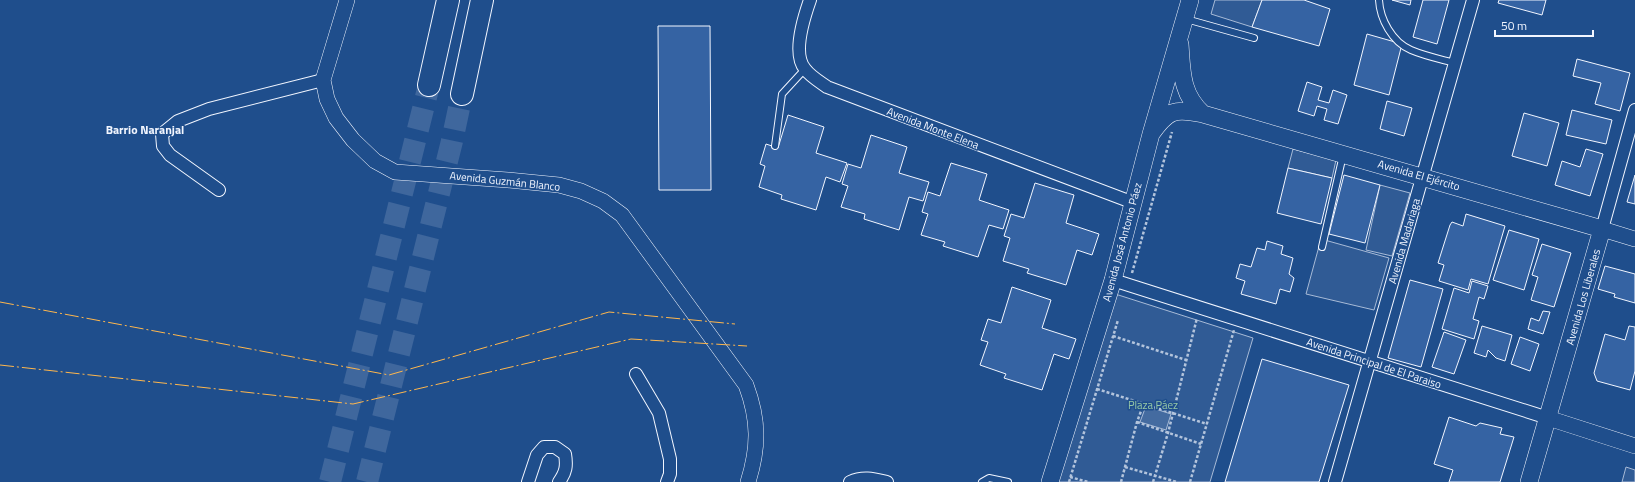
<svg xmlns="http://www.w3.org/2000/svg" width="1635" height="482" viewBox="0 0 1635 482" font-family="'Titillium Web',sans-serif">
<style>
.built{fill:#305b95;stroke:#a8bbd7}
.water{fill:#446ba0;stroke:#a8bbd7}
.building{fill:#3563a3;stroke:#f2f6ff}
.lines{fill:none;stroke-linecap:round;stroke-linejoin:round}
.motorway-tunnel{stroke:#3f679d;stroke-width:22;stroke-dasharray:22 11;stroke-linecap:butt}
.service-casing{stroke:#f2f6ff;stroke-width:8}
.minor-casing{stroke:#f2f6ff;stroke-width:14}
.tertiary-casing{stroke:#f2f6ff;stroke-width:16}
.secondary-casing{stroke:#f2f6ff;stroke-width:18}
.motorway-casing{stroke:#f2f6ff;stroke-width:24}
.path{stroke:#b3c4dc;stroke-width:2.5;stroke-dasharray:3 2;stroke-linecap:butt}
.service{stroke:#1f4e8c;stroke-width:6}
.minor{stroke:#1f4e8c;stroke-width:12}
.tertiary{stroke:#1f4e8c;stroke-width:15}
.secondary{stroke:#1f4e8c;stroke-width:17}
.motorway{stroke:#1f4e8c;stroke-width:22}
.power{stroke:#ffb74d;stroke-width:1;stroke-dasharray:14 3 2 3;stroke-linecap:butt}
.labels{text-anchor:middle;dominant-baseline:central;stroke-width:3;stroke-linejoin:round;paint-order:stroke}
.street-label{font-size:11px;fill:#f2f6ff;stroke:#1f4e8c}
.park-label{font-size:11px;fill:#97c8a6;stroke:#1f4e8c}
.neighbourhood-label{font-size:12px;font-weight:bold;fill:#f2f6ff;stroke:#1f4e8c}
</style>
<rect width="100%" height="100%" fill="#1f4e8c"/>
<path class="built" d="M 1215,0 L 1262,0 L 1252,27 L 1211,14 Z
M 1293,149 L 1336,160 L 1332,178 L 1288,168 Z
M 1380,185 L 1410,193 L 1392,256 L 1366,250 Z
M 1321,239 L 1389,258 L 1374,310 L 1306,294 Z
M 1109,292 L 1253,338 L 1210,482 L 1050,482 Z
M 1626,467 L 1635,470 L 1635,482 L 1622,482 Z"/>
<path class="water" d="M 1146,406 L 1171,414 L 1166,430 L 1140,422 Z"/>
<path class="building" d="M 1262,0 L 1304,0 L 1330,9 L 1319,46 L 1252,27 Z
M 1392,0 L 1411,0 L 1410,5 Z
M 1423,0 L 1449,0 L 1437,44 L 1413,37 Z
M 1499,0 L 1546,0 L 1542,15 L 1498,3 Z
M 658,26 L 710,26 L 711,190 L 659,190 Z
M 1367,34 L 1402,44 L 1389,95 L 1354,85 Z
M 1577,59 L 1630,73 L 1620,111 L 1595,104 L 1601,83 L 1573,76 Z
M 1307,82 L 1322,87 L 1318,100 L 1329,103 L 1333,90 L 1347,95 L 1338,124 L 1324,120 L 1327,109 L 1317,106 L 1314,116 L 1298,111 Z
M 1387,101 L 1412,108 L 1404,136 L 1380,129 Z
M 1572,110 L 1612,120 L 1606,144 L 1566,135 Z
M 1524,113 L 1559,123 L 1547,166 L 1512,156 Z
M 788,115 L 824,127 L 816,153 L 847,163 L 840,182 L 826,177 L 816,210 L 781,199 L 782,195 L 759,187 L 765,166 L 760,164 L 766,144 L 778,148 Z
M 871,135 L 907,147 L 899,173 L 929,182 L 923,201 L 909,197 L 899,230 L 864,219 L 865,214 L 841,207 L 848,186 L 842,184 L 848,164 L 861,168 Z
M 1586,149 L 1603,154 L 1590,196 L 1555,185 L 1562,161 L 1580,167 Z
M 951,163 L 987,174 L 979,200 L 1009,210 L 1003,229 L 989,225 L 978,257 L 943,246 L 945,242 L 921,235 L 928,214 L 922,212 L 928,192 L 940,196 Z
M 1288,168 L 1332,178 L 1321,224 L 1277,213 Z
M 1344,175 L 1380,185 L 1365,243 L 1329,234 Z
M 1635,175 L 1635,204 L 1627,202 Z
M 1035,183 L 1074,195 L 1066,223 L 1099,234 L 1092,255 L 1077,250 L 1066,285 L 1027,273 L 1029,269 L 1003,261 L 1010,238 L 1004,236 L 1011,214 L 1024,218 Z
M 1466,214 L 1505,226 L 1488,284 L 1471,279 L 1468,290 L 1439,281 L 1444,265 L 1438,263 L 1450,225 L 1452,222 L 1463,226 Z
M 1509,230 L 1539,239 L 1524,290 L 1493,280 Z
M 1267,241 L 1283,246 L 1281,254 L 1293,258 L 1289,274 L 1294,278 L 1290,292 L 1280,289 L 1276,304 L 1241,294 L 1245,281 L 1236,278 L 1240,264 L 1251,267 L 1257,248 L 1265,250 Z
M 1542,244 L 1571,253 L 1554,307 L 1531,300 L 1538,277 L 1532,275 Z
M 1605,266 L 1635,274 L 1635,303 L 1614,297 L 1615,294 L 1598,289 Z
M 1410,280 L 1443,289 L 1421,367 L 1388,358 Z
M 1472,281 L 1488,286 L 1484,299 L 1479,297 L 1473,319 L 1479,321 L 1474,339 L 1442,329 L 1454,288 L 1469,293 Z
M 1012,287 L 1051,300 L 1042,328 L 1076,339 L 1069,359 L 1054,354 L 1042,390 L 1004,378 L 1006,374 L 980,365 L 988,342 L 981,340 L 988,319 L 1001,323 Z
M 1543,311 L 1550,312 L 1543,334 L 1528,329 L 1531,318 L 1539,321 Z
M 1482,326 L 1512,335 L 1505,361 L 1496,358 L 1488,350 L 1486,357 L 1474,353 Z
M 1629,326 L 1635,327 L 1635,371 L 1630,390 L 1597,381 L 1594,373 L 1605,334 L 1625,340 Z
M 1444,332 L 1466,340 L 1454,374 L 1432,367 Z
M 1520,337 L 1539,344 L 1530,371 L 1511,364 Z
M 1262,359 L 1349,385 L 1319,482 L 1225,482 Z
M 1449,417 L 1476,426 L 1480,423 L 1502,428 L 1500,434 L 1514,437 L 1500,482 L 1449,482 L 1453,470 L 1434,464 Z"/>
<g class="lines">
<path class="motorway-tunnel" d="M 330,482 L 429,85
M 367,482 L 452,141 L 462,94"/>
<g class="service-casing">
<path id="service" d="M 1379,0 C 1380,19 1392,42 1411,50 C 1425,56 1440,59 1455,63
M 1186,19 L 1254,38
M 775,146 L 782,94 L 805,69
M 1322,247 L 1343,155
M 982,482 L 989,478 L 1008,482"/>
</g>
<g class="minor-casing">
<path id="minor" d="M 810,0 C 804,17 792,54 805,69 C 810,76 820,82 827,87 L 1134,203
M 219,190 L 170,155 L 163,146 L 162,134 L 178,121 L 209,109 L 323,80
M 1602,229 L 1635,110
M 1113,280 L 1548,418
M 636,374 L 659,413 L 670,459 L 670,474 L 667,482
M 528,482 L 537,455 L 544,447 L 555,447 L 565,454 C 567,466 566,472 559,482
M 850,482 C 863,476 874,479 887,482
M 1335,482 L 1473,0"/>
</g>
<g class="tertiary-casing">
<path id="tertiary" d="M 347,0 L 323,80 L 327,99 L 336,118 L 353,140 L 375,161 L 395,172 L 508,180 L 559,185 L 581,191 L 603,201 L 622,215 L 746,385 C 759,420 759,447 748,482
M 1602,229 L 1635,239
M 1548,418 L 1635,446"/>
</g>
<g class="secondary-casing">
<path id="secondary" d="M 1180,44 C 1182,72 1181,94 1203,114
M 1151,134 C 1168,110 1174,108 1203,114 L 1602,229 L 1529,482
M 1050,482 L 1113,280 L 1151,134 L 1190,0"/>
</g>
<g class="motorway-casing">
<path id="motorway" d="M 429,85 L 448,0
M 462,94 L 482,0"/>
</g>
<path class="path" d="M 1132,273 L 1172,132
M 1113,336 L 1186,360
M 1097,389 L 1207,424
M 1137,422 L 1201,444
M 1125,467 L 1177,482
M 1070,477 L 1088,482
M 1069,482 L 1118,320
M 1121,482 L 1137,422 L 1144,403
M 1153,482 L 1168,433 L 1197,318
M 1190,482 L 1234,330"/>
<use href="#service" class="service"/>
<use href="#minor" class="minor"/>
<use href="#tertiary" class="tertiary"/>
<use href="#secondary" class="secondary"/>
<use href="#motorway" class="motorway"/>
<path class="power" d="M 0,302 L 389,375 L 609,312 L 735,324
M 0,365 L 353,404 L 631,339 L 747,346"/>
</g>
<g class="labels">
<g class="street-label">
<text transform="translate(933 128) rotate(21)">Avenida Monte Elena</text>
<text transform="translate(1419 175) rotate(16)">Avenida El Ejército</text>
<text transform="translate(505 181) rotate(6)">Avenida Guzmán Blanco</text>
<text transform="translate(1404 241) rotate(-74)">Avenida Madariaga</text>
<text transform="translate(1122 242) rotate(-75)">Avenida José Antonio Páez</text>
<text transform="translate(1583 297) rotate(-74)">Avenida Los Liberales</text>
<text transform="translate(1374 363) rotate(18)">Avenida Principal de El Paraiso</text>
</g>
<g class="park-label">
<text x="1153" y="405">Plaza Páez</text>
</g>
<g class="neighbourhood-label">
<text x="145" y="129">Barrio Naranjal</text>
</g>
</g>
<path d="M1495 30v6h98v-6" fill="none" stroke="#f2f6ff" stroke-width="2"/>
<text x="1501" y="30" font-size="12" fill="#f2f6ff" stroke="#1f4e8c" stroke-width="3" paint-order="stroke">50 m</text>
</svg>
